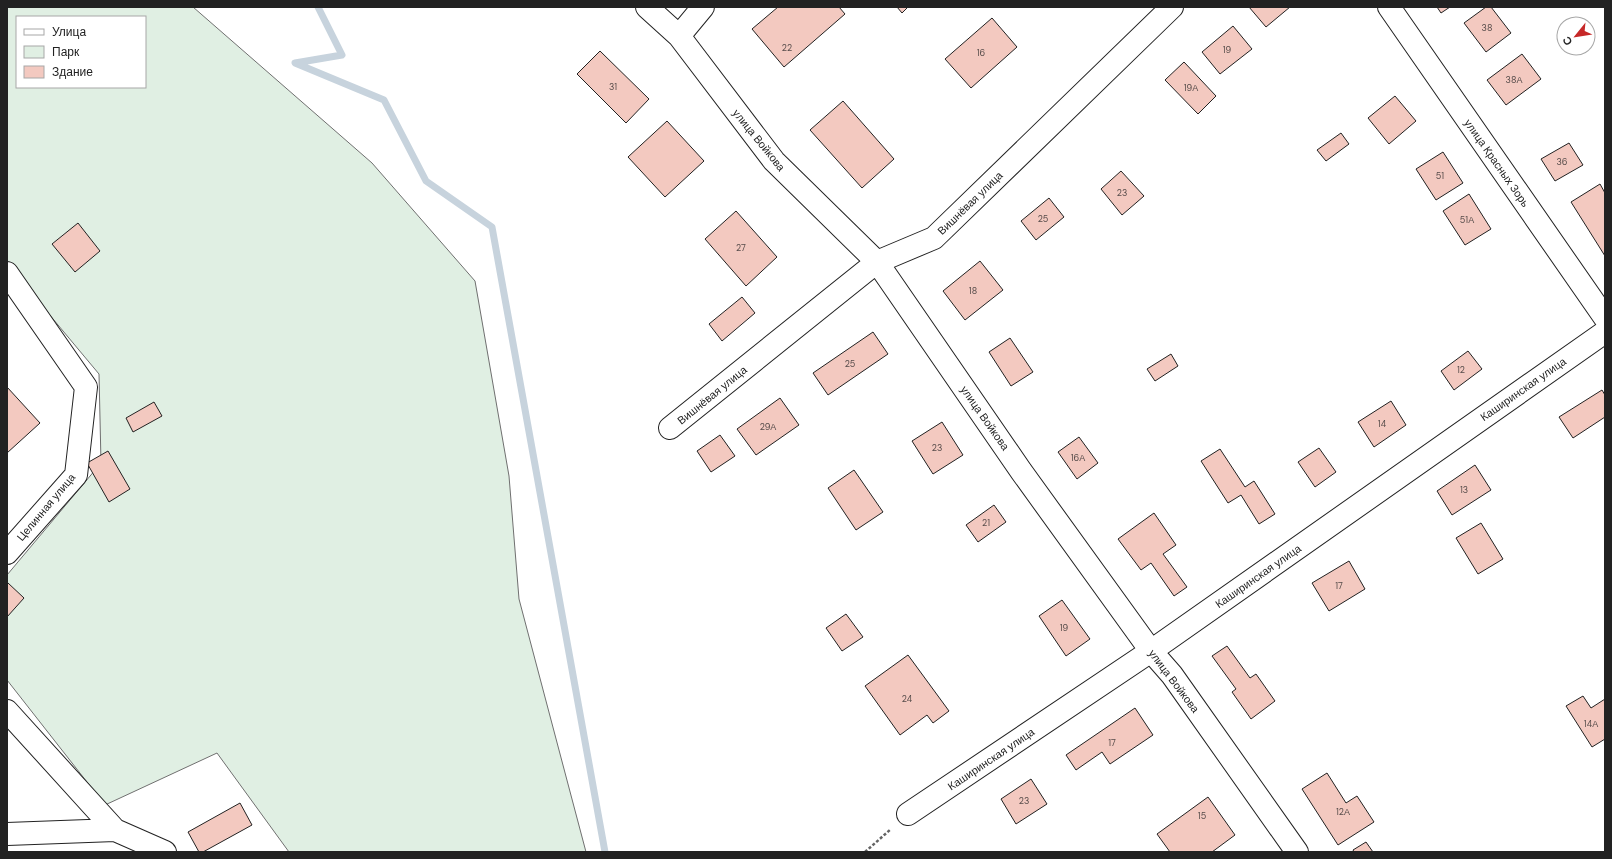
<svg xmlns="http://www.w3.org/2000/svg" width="1612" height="859" viewBox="0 0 1612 859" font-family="'DM Sans',sans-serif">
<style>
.green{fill:#e0efe3;stroke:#6f6f6f;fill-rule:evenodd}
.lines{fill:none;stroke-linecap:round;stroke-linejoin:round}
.stream{stroke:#c7d3dd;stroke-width:7}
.building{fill:#f3c9c0;stroke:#222}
.minor-casing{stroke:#222;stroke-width:24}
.path{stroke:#646464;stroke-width:2.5;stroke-dasharray:3 2;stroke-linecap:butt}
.minor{stroke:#fff;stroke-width:22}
.labels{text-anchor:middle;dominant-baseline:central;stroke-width:3;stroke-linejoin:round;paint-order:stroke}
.number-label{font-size:9px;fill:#564c4a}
.street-label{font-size:11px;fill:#222;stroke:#fff}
</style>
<rect width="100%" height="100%" fill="#fff"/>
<path class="green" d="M 7,7 L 193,7 L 372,163 L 475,281 L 509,476 L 519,599 L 586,852 L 289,852 L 217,753 L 105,805 L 7,680 L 7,575 L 101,463 L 99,374 L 7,264 ZM 17,17 L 145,17 L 145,87 L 17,87 Z"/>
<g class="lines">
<path class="stream" d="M 318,7 L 342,55 L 295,63 L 384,100 L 426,181 L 492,227 L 605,852"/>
</g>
<path class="building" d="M 778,7 L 839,7 L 845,14 L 784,67 L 752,29 Z
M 897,7 L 908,7 L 902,13 Z
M 1249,7 L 1290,7 L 1266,27 Z
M 1437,7 L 1450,7 L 1441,13 Z
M 1486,7 L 1491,7 L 1511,33 L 1486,52 L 1464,23 Z
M 992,18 L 1017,47 L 971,88 L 945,59 Z
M 1233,26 L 1252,49 L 1220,74 L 1202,52 Z
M 600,51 L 649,99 L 626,123 L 577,74 Z
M 1522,54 L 1541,79 L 1506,105 L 1487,80 Z
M 1184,62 L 1216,96 L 1198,114 L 1165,80 Z
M 1395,96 L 1416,121 L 1389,144 L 1368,118 Z
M 843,101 L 894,159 L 862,188 L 810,130 Z
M 667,121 L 704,161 L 665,197 L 628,157 Z
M 1341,133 L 1349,144 L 1326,161 L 1317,150 Z
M 1569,143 L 1583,165 L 1555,181 L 1541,159 Z
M 1443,152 L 1463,183 L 1436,200 L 1416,169 Z
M 1121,171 L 1144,196 L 1122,215 L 1101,189 Z
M 1600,184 L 1605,193 L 1605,256 L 1571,202 Z
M 1469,194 L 1491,229 L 1465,245 L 1443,211 Z
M 1049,198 L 1064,217 L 1036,240 L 1021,221 Z
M 736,211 L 777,257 L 746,286 L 705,239 Z
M 78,223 L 100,251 L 75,272 L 52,244 Z
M 980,261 L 1003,290 L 965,320 L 943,291 Z
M 742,297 L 755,313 L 722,341 L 709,324 Z
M 873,332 L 888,354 L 828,395 L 813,373 Z
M 1010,338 L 1033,372 L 1011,386 L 989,352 Z
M 1468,351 L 1482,369 L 1454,390 L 1441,371 Z
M 1171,354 L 1178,366 L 1155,381 L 1147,369 Z
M 7,387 L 40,423 L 7,453 Z
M 1602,390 L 1605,395 L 1605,417 L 1573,438 L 1559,417 Z
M 780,398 L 799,425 L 756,455 L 737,429 Z
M 1391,401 L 1406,425 L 1374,447 L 1358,422 Z
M 154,402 L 162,416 L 133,432 L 126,418 Z
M 942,422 L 963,455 L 933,474 L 912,441 Z
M 720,435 L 735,456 L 711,472 L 697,451 Z
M 1079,437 L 1098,463 L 1077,479 L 1058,452 Z
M 1319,448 L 1336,472 L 1315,487 L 1298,462 Z
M 1220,449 L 1245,487 L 1254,481 L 1275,514 L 1259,524 L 1241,495 L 1228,503 L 1201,461 Z
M 108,451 L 130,489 L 109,502 L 87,463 Z
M 1475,465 L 1491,490 L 1452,515 L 1437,491 Z
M 854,470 L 883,512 L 856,530 L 828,488 Z
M 994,505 L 1006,522 L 978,542 L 966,525 Z
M 1154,513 L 1176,545 L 1163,554 L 1187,587 L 1174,596 L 1151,563 L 1141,570 L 1118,539 Z
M 1481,523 L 1503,559 L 1478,574 L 1456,538 Z
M 1349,561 L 1365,589 L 1329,611 L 1312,583 Z
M 8,583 L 24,598 L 7,617 L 7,585 Z
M 1062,600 L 1090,639 L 1066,656 L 1039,616 Z
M 846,614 L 863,637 L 842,651 L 826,628 Z
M 1227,646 L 1250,678 L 1256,674 L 1275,701 L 1251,719 L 1232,692 L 1236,689 L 1212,656 Z
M 908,655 L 949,711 L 933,723 L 927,715 L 900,735 L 865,686 Z
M 1583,696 L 1591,708 L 1605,699 L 1605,739 L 1592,747 L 1566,706 Z
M 1135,708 L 1153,735 L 1110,764 L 1102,752 L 1076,770 L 1066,755 Z
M 1327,773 L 1346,803 L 1357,796 L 1374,822 L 1338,845 L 1302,789 Z
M 1031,779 L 1047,804 L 1016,824 L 1001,799 Z
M 1208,797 L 1235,835 L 1212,852 L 1170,852 L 1157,834 Z
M 240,803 L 252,825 L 203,852 L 199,852 L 188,832 Z
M 1366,842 L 1373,852 L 1354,852 L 1353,850 Z"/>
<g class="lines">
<g class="minor-casing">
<path id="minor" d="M 647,7 L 679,36 L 774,161 L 877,262 L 1021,471 L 1151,651 L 1172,675 L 1297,852
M 1389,7 L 1605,318
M 679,36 L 703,7
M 7,273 L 86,387 L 76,475 L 7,553
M 670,428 L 877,262 L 934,238 L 1172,7
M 7,711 L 115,830
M 908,814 L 1151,651 L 1605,332
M 7,834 L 115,830 L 165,852"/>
</g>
<path class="path" d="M 865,852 L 891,829"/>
<use href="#minor" class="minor"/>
</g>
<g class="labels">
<g class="number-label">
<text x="1487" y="28">38</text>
<text x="787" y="48">22</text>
<text x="1227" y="50">19</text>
<text x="981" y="53">16</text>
<text x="1514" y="80">38А</text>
<text x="613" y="87">31</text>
<text x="1191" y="88">19А</text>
<text x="1562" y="162">36</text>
<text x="1440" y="176">51</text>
<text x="1122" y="193">23</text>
<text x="1043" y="219">25</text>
<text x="1467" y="220">51А</text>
<text x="741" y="248">27</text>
<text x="973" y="291">18</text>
<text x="850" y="364">25</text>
<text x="1461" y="370">12</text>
<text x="1382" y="424">14</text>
<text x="768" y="427">29А</text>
<text x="937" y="448">23</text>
<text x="1078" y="458">16А</text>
<text x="1464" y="490">13</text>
<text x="986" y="523">21</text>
<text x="1339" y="586">17</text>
<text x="1064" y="628">19</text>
<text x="907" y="699">24</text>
<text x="1591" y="724">14А</text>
<text x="1112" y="743">17</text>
<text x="1024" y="801">23</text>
<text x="1343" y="812">12А</text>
<text x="1202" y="816">15</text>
</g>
<g class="street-label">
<text transform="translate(759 140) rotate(51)">улица Войкова</text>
<text transform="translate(1497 163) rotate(55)">улица Красных Зорь</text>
<text transform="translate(970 203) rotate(-44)">Вишнёвая улица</text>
<text transform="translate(1523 389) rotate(-35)">Каширинская улица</text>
<text transform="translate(712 395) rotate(-39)">Вишнёвая улица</text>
<text transform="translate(985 418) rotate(55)">улица Войкова</text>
<text transform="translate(46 507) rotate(-50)">Целинная улица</text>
<text transform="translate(1258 576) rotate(-35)">Каширинская улица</text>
<text transform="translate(1174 681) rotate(53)">улица Войкова</text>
<text transform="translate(991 759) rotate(-34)">Каширинская улица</text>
</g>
</g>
<rect width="1612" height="859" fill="none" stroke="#222222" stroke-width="16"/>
<rect x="16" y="16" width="130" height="72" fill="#ffffff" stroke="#a7a7a7"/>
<rect x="24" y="29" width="20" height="6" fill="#ffffff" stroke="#a7a7a7"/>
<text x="52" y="36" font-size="12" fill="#222222">Улица</text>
<rect x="24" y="46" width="20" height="12" fill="#e0efe3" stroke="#a7a7a7"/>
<text x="52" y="56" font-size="12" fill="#222222">Парк</text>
<rect x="24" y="66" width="20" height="12" fill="#f3c9c0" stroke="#a7a7a7"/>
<text x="52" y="76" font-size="12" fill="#222222">Здание</text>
<g transform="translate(1576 36) rotate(240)"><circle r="19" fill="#ffffff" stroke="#a7a7a7"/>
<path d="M0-3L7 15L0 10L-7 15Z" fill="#c62828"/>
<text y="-6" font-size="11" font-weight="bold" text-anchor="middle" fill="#222222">С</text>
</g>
</svg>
